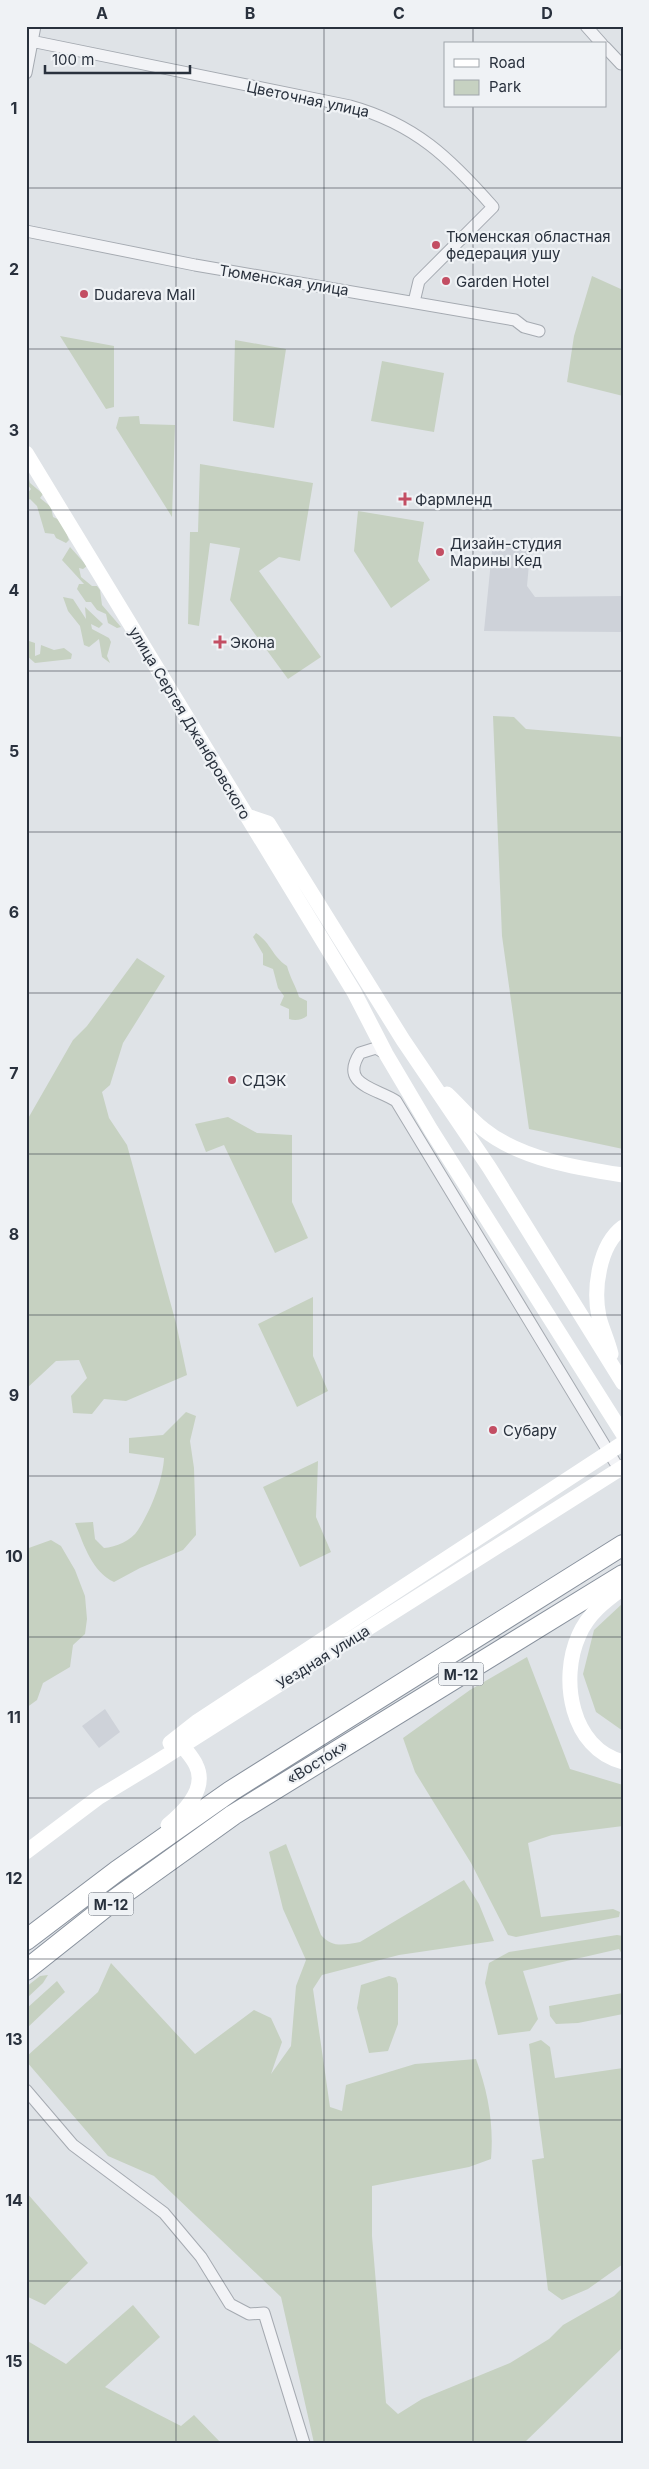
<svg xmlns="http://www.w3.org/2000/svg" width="649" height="2469" viewBox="0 0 649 2469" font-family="Inter,sans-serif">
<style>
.built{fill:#ced2d9}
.green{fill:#c6d1c1}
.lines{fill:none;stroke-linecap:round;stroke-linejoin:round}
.street-casing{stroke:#a5aab1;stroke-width:13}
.highway-casing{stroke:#88919d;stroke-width:22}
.street{stroke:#f2f3f6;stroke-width:11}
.secondary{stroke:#fff;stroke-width:15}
.highway{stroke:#fff;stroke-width:20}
.grid{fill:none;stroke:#29313d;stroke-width:1;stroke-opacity:0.55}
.poi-dot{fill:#c34e63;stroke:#eff2f5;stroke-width:2}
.labels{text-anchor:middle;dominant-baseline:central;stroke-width:4.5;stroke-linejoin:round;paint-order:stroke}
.shield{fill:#eff2f5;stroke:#646b74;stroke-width:1}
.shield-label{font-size:14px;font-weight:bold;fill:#29313d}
.street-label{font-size:15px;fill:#29313d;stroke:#eff2f5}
.poi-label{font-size:15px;fill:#29313d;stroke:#eff2f5;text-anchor:start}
.neatline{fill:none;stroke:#29313d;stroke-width:2}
.grid-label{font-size:16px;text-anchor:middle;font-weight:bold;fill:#29313d}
</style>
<rect width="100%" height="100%" fill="#dfe3e7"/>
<path class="built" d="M 493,541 L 531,542 L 527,586 L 535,597 L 623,596 L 623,632 L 484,631 Z
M 105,1709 L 120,1732 L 99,1748 L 82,1726 Z"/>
<path class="green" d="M 592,276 L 623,290 L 623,396 L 567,382 L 574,336 Z
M 60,336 L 114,346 L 114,407 L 106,409 Z
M 235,340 L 286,349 L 274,428 L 233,421 Z
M 382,361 L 444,373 L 434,432 L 371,421 Z
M 139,416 L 140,424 L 175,425 L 172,517 L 116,428 L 119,417 Z
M 200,464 L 313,483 L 300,561 L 279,557 L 259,571 L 321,657 L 288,679 L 230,600 L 240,548 L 210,543 L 199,626 L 188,624 L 190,532 L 198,532 Z
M 26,468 L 30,483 L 43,494 L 40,498 L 51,507 L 53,517 L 62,521 L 69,540 L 66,543 L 56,538 L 54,534 L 45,533 L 37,506 L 30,499 L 26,501 L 26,495 L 31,489 L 26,483 Z
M 358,511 L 424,522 L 418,561 L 430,580 L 391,608 L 354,551 Z
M 70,547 L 87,566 L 83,569 L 79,568 L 81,577 L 92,586 L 97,586 L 100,590 L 102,605 L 121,627 L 117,628 L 108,623 L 106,614 L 97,610 L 91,602 L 86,602 L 77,589 L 79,584 L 84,584 L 62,560 Z
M 63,597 L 73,599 L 86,619 L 85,607 L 103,624 L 99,628 L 91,624 L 92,629 L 109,638 L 111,642 L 107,656 L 110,663 L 102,657 L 99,639 L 89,647 L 84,645 L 80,626 L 68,611 Z
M 26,640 L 35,643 L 35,656 L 40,654 L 41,645 L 54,650 L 64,648 L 72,654 L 71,659 L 35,663 L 26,655 Z
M 493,716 L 514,717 L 526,729 L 623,737 L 623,1149 L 529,1129 L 502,936 Z
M 256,933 C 272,944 271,955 287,966 C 290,978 296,986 299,997 L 307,1001 L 307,1016 C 302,1020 295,1021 289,1019 L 289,1009 L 280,1005 L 284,996 L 278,988 L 273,969 L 263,965 L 263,954 L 253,937 Z
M 137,958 L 165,976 L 123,1043 L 110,1085 L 102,1092 L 109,1118 L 127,1145 L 176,1323 L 187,1375 L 126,1401 L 104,1399 L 92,1414 L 73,1413 L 71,1396 L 87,1378 L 79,1360 L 56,1361 L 26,1389 L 26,1122 L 73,1040 L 87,1026 Z
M 228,1117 L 257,1133 L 292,1135 L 292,1202 L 308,1238 L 275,1253 L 224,1145 L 206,1152 L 195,1124 Z
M 313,1297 L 313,1356 L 328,1391 L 297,1407 L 258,1324 Z
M 186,1412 L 196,1416 L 190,1441 L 194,1468 L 196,1535 L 183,1550 L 140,1568 L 114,1582 C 92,1572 84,1545 75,1523 L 93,1522 L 95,1539 L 104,1548 C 116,1547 131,1541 138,1530 C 150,1512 163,1480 164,1458 L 129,1453 L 129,1438 L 163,1435 Z
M 318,1461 L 316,1517 L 331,1552 L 300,1567 L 263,1487 Z
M 51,1540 L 61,1546 L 75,1570 L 85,1596 L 87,1619 L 85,1634 L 73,1645 L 70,1667 L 43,1683 L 37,1700 L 26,1708 L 26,1549 Z
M 623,1603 L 623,1731 L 596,1712 L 583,1674 L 594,1630 Z
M 527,1657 L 570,1769 L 623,1785 L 623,1826 L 552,1835 L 528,1843 L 541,1917 L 613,1909 L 620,1912 L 619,1917 L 516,1937 L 508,1935 L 471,1863 L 415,1772 L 403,1738 L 470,1690 Z
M 286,1844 L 321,1935 C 332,1948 344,1945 360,1942 L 464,1880 L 479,1904 L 494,1941 L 399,1955 L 322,1975 L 313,1989 L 330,2107 L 342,2111 L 346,2085 L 415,2064 L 476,2059 C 488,2092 494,2124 491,2159 L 469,2167 L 372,2186 L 372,2236 L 386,2403 L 398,2414 L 422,2399 L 510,2363 L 549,2339 L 563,2325 L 614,2296 L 623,2287 L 623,2347 L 524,2443 L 314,2443 L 281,2297 L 154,2176 L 108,2156 L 26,2061 L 26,2057 L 98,1992 L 111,1963 L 195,2054 L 254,2010 L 271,2018 L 282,2042 L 271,2074 L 291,2046 L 296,1986 L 306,1960 L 283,1909 L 269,1852 Z
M 617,1935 L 623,1936 L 623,1956 L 619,1949 L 523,1971 L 538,2019 L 530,2031 L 498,2035 L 485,1983 L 489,1963 L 509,1952 Z
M 48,1975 L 43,1983 L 26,1999 L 26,1987 L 40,1976 Z
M 389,1976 L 396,1978 L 398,1984 L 398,2024 L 388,2051 L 369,2053 L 357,2008 L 361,1985 Z
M 57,1981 L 65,1992 L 26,2029 L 26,2009 Z
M 623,1993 L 623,2014 L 578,2023 L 556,2024 L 550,2016 L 549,2006 Z
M 541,2040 L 550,2047 L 555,2078 L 623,2068 L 623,2264 L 588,2289 L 562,2300 L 548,2290 L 532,2160 L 544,2158 L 529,2044 Z
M 26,2192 L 88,2263 L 45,2305 L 26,2296 Z
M 133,2305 L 160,2337 L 105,2387 L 181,2426 L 194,2415 L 221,2443 L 26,2443 L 26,2340 L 66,2364 Z"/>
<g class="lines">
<g class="street-casing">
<path id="street" d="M 586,26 L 602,44
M 26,40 L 350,106 C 415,124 450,158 493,207 L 419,281 L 414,302
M 605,47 L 621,64
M 26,73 L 35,26
M 26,231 L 195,265 L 515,320 L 524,327 L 539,331
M 386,1054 L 376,1048 L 360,1053 C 339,1085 376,1088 396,1101 L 619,1469
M 26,2090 L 73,2145 L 164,2213 L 201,2257 L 230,2304 L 249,2314 L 264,2313 L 304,2443"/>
</g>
<g class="highway-casing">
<path id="highway" d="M 26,1940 L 117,1871 L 231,1791 L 623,1545
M 26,1970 L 113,1901 L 233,1815 L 623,1575"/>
</g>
<use href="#street" class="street"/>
<path class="secondary" d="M 26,453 L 354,992 L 386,1054 L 431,1130 L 623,1434
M 247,816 L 268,823 L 403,1040 L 489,1167 L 623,1383
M 447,1094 C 459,1105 470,1119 483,1129 C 520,1159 577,1168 623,1175
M 611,1354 C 608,1341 602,1329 599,1317 C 593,1289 599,1245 623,1227
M 623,1588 C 605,1601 588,1614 579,1635 C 559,1679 571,1749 623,1762
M 170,1743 L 198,1721 L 623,1443
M 168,1825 C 184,1812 208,1789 196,1765 C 193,1758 187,1752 182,1745
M 26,1852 L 99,1797 L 152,1765 L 623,1467"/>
<use href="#highway" class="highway"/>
</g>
<path class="grid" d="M 176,26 L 176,2443M 324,26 L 324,2443M 473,26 L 473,44M 473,106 L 473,2443M 26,188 L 623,188M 26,349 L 623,349M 26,510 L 623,510M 26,671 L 623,671M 26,832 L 623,832M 26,993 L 623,993M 26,1154 L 623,1154M 26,1315 L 623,1315M 26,1476 L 623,1476M 26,1637 L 623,1637M 26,1798 L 623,1798M 26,1959 L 623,1959M 26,2120 L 623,2120M 26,2281 L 623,2281"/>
<g class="poi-dot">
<circle cx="436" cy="245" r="5"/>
<circle cx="446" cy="281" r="5"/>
<circle cx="84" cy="294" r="5"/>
<path d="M402.5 491.5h5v5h5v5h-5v5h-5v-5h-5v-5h5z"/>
<circle cx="440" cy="552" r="5"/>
<path d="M217.5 634.5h5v5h5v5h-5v5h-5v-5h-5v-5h5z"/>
<circle cx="232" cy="1080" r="5"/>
<circle cx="493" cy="1430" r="5"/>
</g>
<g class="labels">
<g class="shield">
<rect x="438.5" y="1662.5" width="45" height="23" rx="4"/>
<rect x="88.5" y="1892.5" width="45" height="23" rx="4"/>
</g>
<g class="shield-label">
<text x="461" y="1674">М-12</text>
<text x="111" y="1904">М-12</text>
</g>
<g class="street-label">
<text transform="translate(308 99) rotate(12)">Цветочная улица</text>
<text transform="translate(284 280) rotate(9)">Тюменская улица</text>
<text transform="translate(190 723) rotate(59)">улица Сергея Джанбровского</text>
<text transform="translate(323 1657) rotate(-32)">Уездная улица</text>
<text transform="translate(317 1762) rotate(-32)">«Восток»</text>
</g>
<g class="poi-label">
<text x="446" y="236">Тюменская областная<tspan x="446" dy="17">федерация ушу</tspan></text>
<text x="456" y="281">Garden Hotel</text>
<text x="94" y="294">Dudareva Mall</text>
<text x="415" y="499">Фармленд</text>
<text x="450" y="543">Дизайн-студия<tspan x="450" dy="17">Марины Кед</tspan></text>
<text x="230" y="642">Экона</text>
<text x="242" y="1080">СДЭК</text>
<text x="503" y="1430">Субару</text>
</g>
</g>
<rect width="649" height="2469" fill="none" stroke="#eff2f5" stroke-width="55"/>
<rect x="444" y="42" width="162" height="65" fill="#eff2f5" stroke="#a0a5ab"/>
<rect x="454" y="59" width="25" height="8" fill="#ffffff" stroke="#a0a5ab"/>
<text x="489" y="68" font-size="15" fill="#29313d">Road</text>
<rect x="454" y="80" width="25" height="15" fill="#c6d1c1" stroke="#a0a5ab"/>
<text x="489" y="92" font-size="15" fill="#29313d">Park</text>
<path d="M45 65v8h145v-8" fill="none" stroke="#29313d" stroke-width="2.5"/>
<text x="52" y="65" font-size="15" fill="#29313d" stroke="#eff2f5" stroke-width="4" paint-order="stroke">100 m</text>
<rect x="28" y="28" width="594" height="2414" class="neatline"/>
<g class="grid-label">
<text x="102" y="19">A</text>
<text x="250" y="19">B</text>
<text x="399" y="19">C</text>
<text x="547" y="19">D</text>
<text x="14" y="114">1</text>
<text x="14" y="275">2</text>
<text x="14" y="436">3</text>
<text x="14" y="596">4</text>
<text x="14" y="757">5</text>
<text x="14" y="918">6</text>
<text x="14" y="1079">7</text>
<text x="14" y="1240">8</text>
<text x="14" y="1401">9</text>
<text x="14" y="1562">10</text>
<text x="14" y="1723">11</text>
<text x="14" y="1884">12</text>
<text x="14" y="2045">13</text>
<text x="14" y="2206">14</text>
<text x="14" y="2367">15</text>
</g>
</svg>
